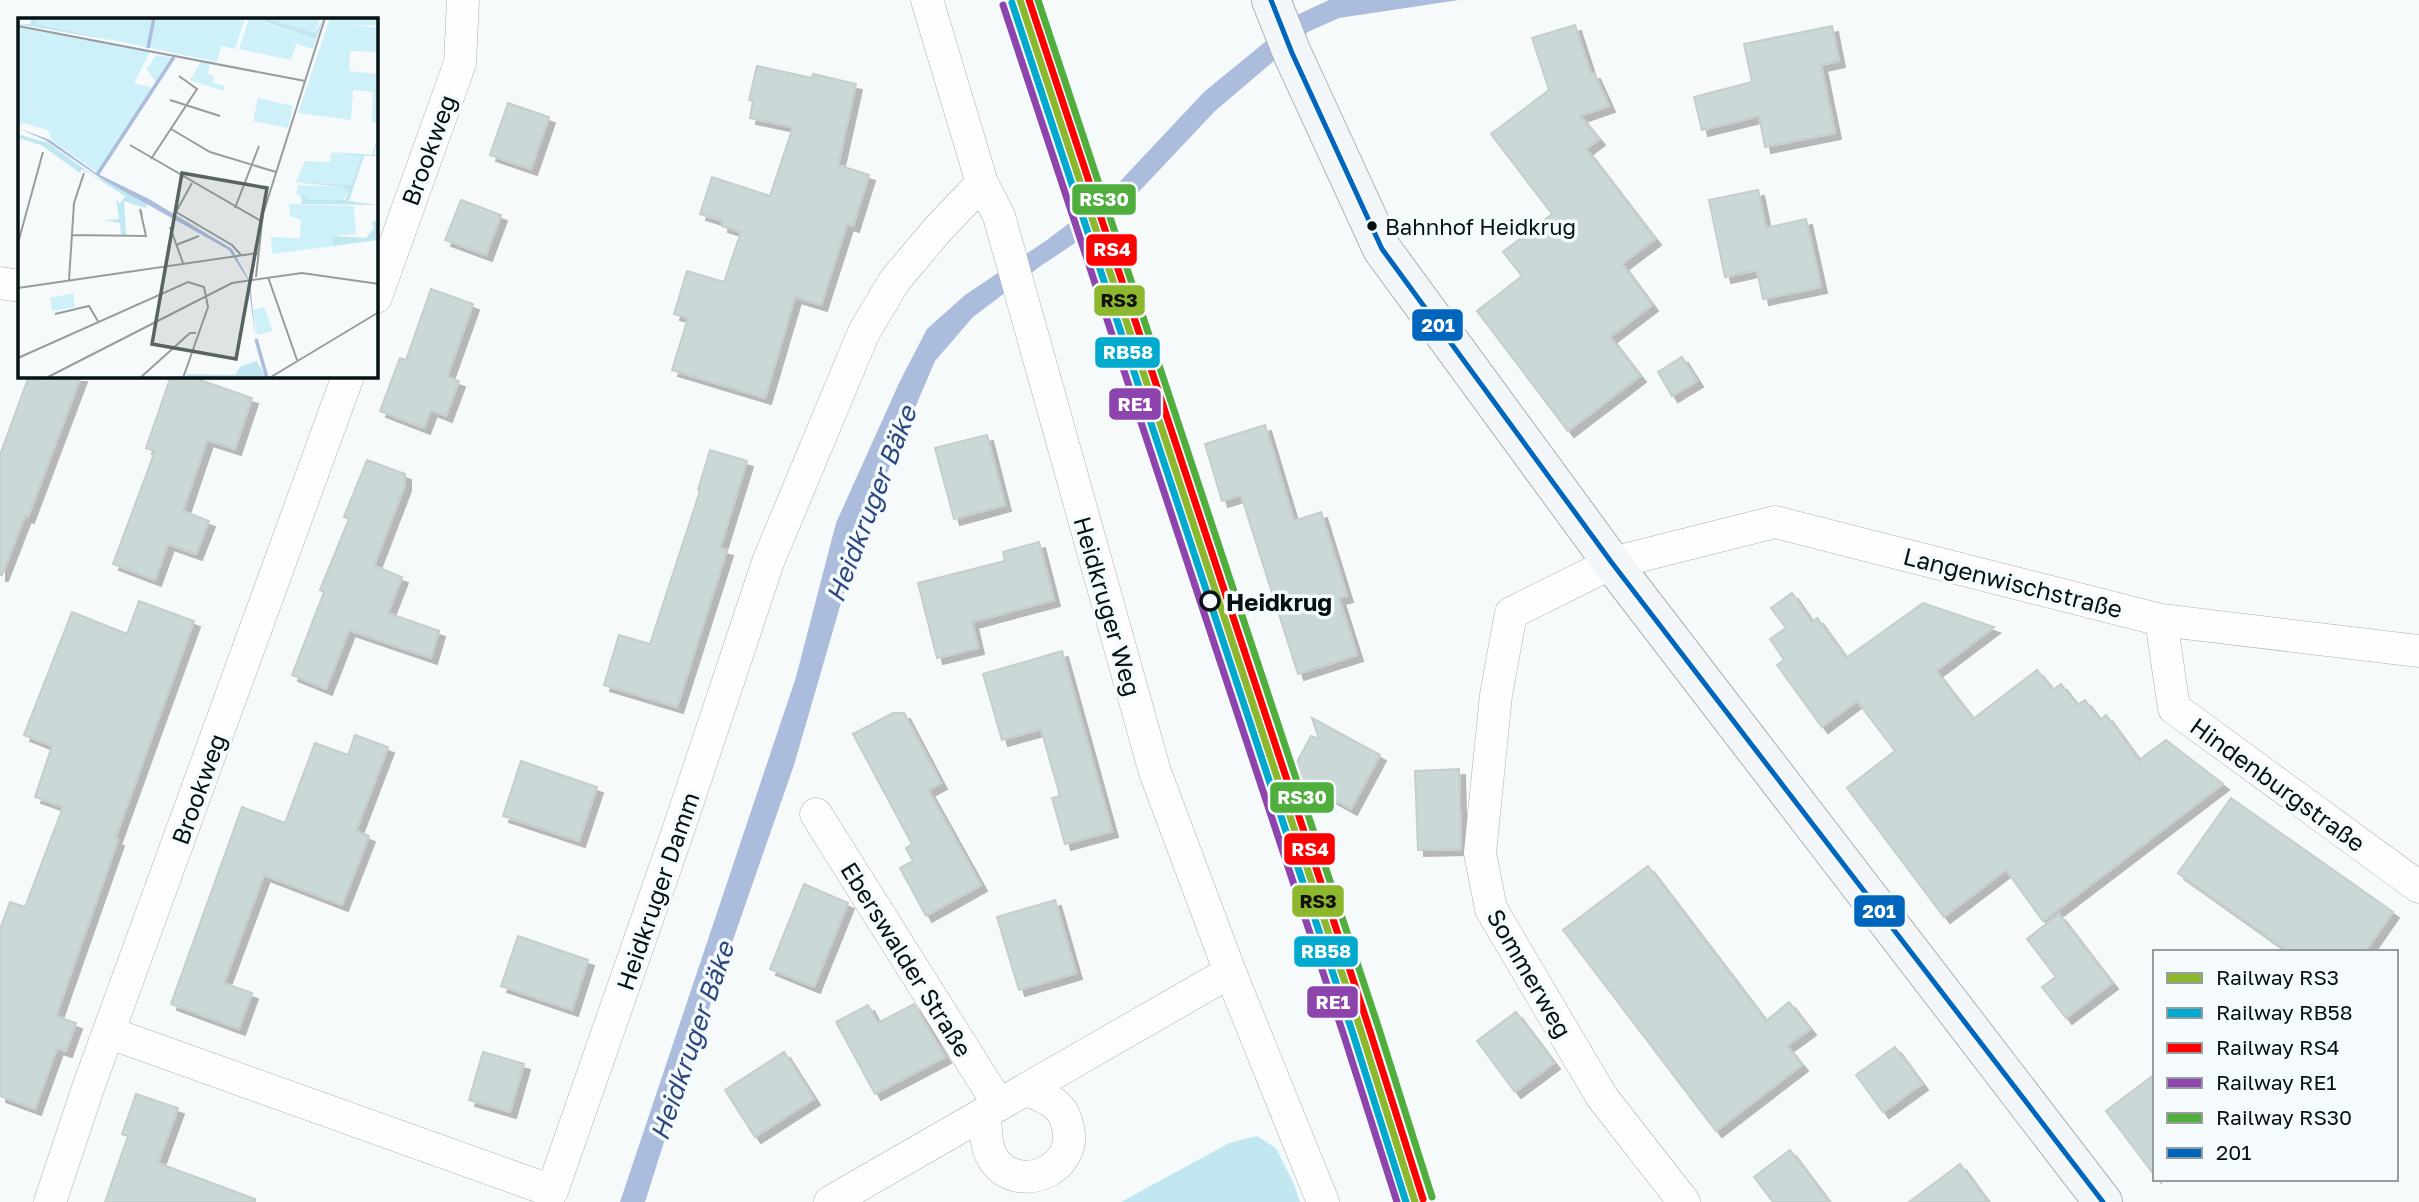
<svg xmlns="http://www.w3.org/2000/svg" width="2419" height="1202" viewBox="0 0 2419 1202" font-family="'Golos Text',sans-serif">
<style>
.forest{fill:#c1e7f1}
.water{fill:#abbcdc}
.building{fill:#cad8d8;stroke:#c6cdcd;stroke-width:2;filter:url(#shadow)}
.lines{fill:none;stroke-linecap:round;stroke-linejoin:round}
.street-casing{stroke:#abb1b4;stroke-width:33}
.secondary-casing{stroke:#abb1b4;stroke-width:40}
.street{stroke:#fefefe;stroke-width:32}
.secondary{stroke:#f2f6f8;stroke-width:38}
.bus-1-casing{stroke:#f5fbfd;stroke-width:10}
.bus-1{stroke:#0065bd;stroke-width:5}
.rail-1-casing{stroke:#f5fbfd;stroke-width:12}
.rail-2-casing{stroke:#f5fbfd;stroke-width:12}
.rail-3-casing{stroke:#f5fbfd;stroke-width:12}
.rail-4-casing{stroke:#f5fbfd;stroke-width:12}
.rail-5-casing{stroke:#f5fbfd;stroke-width:12}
.rail-1{stroke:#8db82e;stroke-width:7}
.rail-2{stroke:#00a9ce;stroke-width:7}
.rail-3{stroke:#f00;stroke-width:7}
.rail-4{stroke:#8e44ad;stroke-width:7}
.rail-5{stroke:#50ae3d;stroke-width:7}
.bus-dot{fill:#061113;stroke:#f5fbfd;stroke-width:2.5}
.stop-dot{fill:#f5fbfd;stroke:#061113;stroke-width:3.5}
.labels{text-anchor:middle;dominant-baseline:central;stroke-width:7;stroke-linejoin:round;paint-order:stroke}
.bus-label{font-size:22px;fill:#061113;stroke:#f5fbfd;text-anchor:start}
.street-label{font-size:24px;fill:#061113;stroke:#f5fbfd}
.stop-label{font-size:24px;font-weight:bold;fill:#061113;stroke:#f5fbfd;text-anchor:start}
.water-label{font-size:26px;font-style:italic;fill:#2d4881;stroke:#f5fbfd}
.inset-river{fill:none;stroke:#abbcdc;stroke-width:3.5}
.inset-road{fill:none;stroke:#979d9e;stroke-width:2}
.view{fill:#5a6364;fill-opacity:0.15;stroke:#5a6364;stroke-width:3.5}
.inset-edge{fill:none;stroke:#061113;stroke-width:3.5}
.line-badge{stroke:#f5fbfd;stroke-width:2.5}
.badge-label{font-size:19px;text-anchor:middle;font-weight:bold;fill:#fff}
.pale-badge-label{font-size:19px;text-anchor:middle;font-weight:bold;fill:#111}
</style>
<defs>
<filter id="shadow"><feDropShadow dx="6" dy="6" stdDeviation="0" flood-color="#0004"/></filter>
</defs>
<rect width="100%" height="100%" fill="#f7fafb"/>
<path class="forest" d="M 1257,1136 L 1276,1148 L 1294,1184 L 1300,1202 L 1121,1202 L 1229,1143 Z"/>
<path class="water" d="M 1329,0 L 1459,0 L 1339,18 L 1308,32 L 1215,111 L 1116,216 L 1042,265 L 973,317 L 935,361 L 861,534 L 794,765 L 678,1098 L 645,1202 L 620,1202 L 796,677 L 836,523 L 900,381 L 927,329 L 965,295 L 1047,240 L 1110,192 L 1204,92 L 1299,14 Z"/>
<path class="building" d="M 1575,25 L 1591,74 L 1594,73 L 1609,106 L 1580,116 L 1599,139 L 1586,149 L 1655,239 L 1622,264 L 1652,305 L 1610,337 L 1640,376 L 1568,431 L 1477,311 L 1522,276 L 1503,252 L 1552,214 L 1491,134 L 1549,90 L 1532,38 Z
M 1832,26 L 1839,61 L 1821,65 L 1835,133 L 1765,147 L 1759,116 L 1702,130 L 1694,97 L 1752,82 L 1744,44 Z
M 757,66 L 812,78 L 813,74 L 856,84 L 838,165 L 869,175 L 853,226 L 847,224 L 821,305 L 795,297 L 765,398 L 672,370 L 688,318 L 674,314 L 687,271 L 724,282 L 741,232 L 722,226 L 723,221 L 700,214 L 712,177 L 770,196 L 793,127 L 750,118 L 753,101 L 749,100 Z
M 508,103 L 549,117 L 531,169 L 490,155 Z
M 1758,190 L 1766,228 L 1806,219 L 1821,287 L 1763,299 L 1757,270 L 1725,277 L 1709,200 Z
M 461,200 L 501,215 L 486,255 L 445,240 Z
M 431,289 L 473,304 L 447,377 L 459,381 L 446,416 L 431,410 L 424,428 L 380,411 L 400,358 L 406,360 Z
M 1682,357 L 1697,381 L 1672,396 L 1658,372 Z
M 29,376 L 81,376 L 28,517 L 25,516 L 2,575 L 0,575 L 0,455 Z
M 171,376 L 189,376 L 252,398 L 235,449 L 207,440 L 183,511 L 209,521 L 196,554 L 168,544 L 155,580 L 113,564 L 155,451 L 146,448 Z
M 1265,425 L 1294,521 L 1321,512 L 1347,596 L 1339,598 L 1357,655 L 1298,674 L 1241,495 L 1222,501 L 1205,444 Z
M 987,435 L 1005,505 L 954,519 L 935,448 Z
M 710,450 L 747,461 L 720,548 L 727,550 L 677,707 L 604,685 L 619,635 L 650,644 L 700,491 L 698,490 Z
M 367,460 L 405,474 L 405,485 L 374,566 L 402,577 L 388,613 L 439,631 L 431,658 L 349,630 L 326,689 L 292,675 L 324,592 L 320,590 L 349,519 L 344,517 Z
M 1039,542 L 1054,600 L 972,622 L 978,648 L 937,658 L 918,583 L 1005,561 L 1003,552 Z
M 1792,593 L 1812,622 L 1817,618 L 1846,658 L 1923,603 L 1994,627 L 1936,671 L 1973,719 L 2037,670 L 2053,690 L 2061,684 L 2077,705 L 2085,700 L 2100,720 L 2106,715 L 2139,760 L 2166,740 L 2223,784 L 2043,921 L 2006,870 L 1944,917 L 1847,788 L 1895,751 L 1857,701 L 1822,727 L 1777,665 L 1784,660 L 1770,639 L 1786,628 L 1771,608 Z
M 139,601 L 194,621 L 115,839 L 118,840 L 56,1016 L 76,1023 L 66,1051 L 57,1048 L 35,1109 L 0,1096 L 0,929 L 10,902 L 25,907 L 63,807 L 35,797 L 52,746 L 24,735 L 72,612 L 127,634 Z
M 1062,651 L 1112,831 L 1065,844 L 1052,798 L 1060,796 L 1041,729 L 1002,740 L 983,674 Z
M 893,713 L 904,713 L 941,783 L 928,790 L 981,885 L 926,916 L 900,868 L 913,861 L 906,848 L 912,844 L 853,734 Z
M 1312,718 L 1380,755 L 1351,809 L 1290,775 L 1311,736 L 1319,739 Z
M 355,735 L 388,747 L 356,831 L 369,836 L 342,905 L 264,875 L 224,983 L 252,993 L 239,1029 L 171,1004 L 242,807 L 285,823 L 315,743 L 348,755 Z
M 521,761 L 597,787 L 579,841 L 503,816 Z
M 1459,769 L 1461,849 L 1418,850 L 1415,771 Z
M 2231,798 L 2393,912 L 2365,952 L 2289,952 L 2178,873 Z
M 1648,866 L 1766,1021 L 1789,1002 L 1810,1029 L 1787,1046 L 1802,1065 L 1716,1131 L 1563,930 Z
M 804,884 L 848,903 L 814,987 L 770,969 Z
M 1055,900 L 1076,973 L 1019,990 L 997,917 Z
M 2059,914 L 2112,983 L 2066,1018 L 2042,987 L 2056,977 L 2027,939 Z
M 518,936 L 588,960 L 572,1010 L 501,986 Z
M 914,1004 L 945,1057 L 875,1094 L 836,1022 L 868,1005 L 878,1023 Z
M 1516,1012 L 1554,1063 L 1515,1092 L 1477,1041 Z
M 1895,1047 L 1922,1084 L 1883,1112 L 1856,1075 Z
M 483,1052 L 524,1064 L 510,1112 L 469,1100 Z
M 784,1052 L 814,1099 L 755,1137 L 725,1090 Z
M 2155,1074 L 2155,1176 L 2106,1111 Z
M 136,1094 L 178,1108 L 158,1163 L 255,1199 L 255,1202 L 105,1202 L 128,1136 L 122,1134 Z
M 1790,1150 L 1829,1202 L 1773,1202 L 1754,1177 Z
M 1960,1164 L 1988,1202 L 1909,1202 Z"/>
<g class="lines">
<g class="street-casing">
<path id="street" d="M 927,0 L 982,183 L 999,216 L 1155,772 L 1230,972 L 1323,1202
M 0,283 L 19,286
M 376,297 L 460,63 L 463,0
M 2161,620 L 2174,708 L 2419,887
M 816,814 L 999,1105
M 110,1033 L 552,1191 L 678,831 L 768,562 L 864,332 L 895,280 L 939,228 L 982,183
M 985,1114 C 986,1127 985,1145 992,1157 C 1016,1198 1082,1169 1067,1124 C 1065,1115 1060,1107 1052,1102 C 1045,1097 1036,1094 1027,1090
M 50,1202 L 88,1088 L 348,376
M 830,1202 L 1230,972
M 1684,1202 L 1602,1097 L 1491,909 L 1480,853 L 1496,695 L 1511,613 L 1612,563 L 1775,522 L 2161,620 L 2419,651"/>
</g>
<g class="secondary-casing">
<path id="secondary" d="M 1271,0 L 1292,53 L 1382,249 L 1612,563 L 2103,1202"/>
</g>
<use href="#street" class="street"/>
<use href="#secondary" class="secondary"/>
<g class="bus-1-casing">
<path id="bus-1" d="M 1271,0 L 1292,53 L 1382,249 L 1612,563 L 2103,1202"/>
</g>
<use href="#bus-1" class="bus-1"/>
<g class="rail-1-casing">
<path id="rail-1" d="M 1020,0 L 1361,1031 L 1415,1202"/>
</g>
<g class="rail-2-casing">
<path id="rail-2" d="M 1012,3 L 1353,1034 L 1406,1202"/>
</g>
<g class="rail-3-casing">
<path id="rail-3" d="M 1029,0 L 1369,1028 L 1423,1199"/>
</g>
<g class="rail-4-casing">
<path id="rail-4" d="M 1003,5 L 1344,1036 L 1397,1202"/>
</g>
<g class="rail-5-casing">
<path id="rail-5" d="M 1038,0 L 1378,1026 L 1432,1197"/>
</g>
<use href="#rail-1" class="rail-1"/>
<use href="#rail-2" class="rail-2"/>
<use href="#rail-3" class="rail-3"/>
<use href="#rail-4" class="rail-4"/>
<use href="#rail-5" class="rail-5"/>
</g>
<circle class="bus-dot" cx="1372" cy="226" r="6"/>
<circle class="stop-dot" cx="1210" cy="601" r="9"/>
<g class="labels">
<g class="bus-label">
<text x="1385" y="226">Bahnhof Heidkrug</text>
</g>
<g class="street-label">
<text transform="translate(428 150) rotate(-70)">Brookweg</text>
<text transform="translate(2013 582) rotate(14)">Langenwischstraße</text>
<text transform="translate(1108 606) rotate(74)">Heidkruger Weg</text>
<text transform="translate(2278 784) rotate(36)">Hindenburgstraße</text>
<text transform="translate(198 789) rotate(-70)">Brookweg</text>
<text transform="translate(657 891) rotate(-71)">Heidkruger Damm</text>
<text transform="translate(907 959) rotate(58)">Eberswalder Straße</text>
<text transform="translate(1530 973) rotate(60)">Sommerweg</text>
</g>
<g class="stop-label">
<text x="1226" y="601">Heidkrug</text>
</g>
<g class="water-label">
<text transform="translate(871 504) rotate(-69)">Heidkruger Bäke</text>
<text transform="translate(692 1041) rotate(-71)">Heidkruger Bäke</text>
</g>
</g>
<g transform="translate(18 18)">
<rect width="360" height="360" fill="#f7fafb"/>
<path d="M 19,0 L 227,0 L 217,31 L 203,28 L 199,44 L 18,6 ZM 231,0 L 248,0 L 247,5 L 298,21 L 295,31 L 278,26 L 273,42 L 221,31 ZM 248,0 L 302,0 L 297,15 ZM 312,0 L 360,0 L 360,8 L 333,6 L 360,10 L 361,34 L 332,33 L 331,53 L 360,56 L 360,105 L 354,104 L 355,74 L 335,72 L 333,102 L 280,95 ZM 0,9 L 132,34 L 116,65 L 134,70 L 80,155 L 34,122 L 30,112 L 5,105 L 0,109 ZM 138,37 L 155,40 L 138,65 L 129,51 ZM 183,44 L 192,45 L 190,56 L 196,58 L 195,65 L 207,68 L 205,73 L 172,62 ZM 240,80 L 275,88 L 270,110 L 235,103 ZM 313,135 L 343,137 L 334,167 L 278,164 L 287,143 L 312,144 ZM 280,167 L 326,169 L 330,175 L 324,184 L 289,182 L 278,176 ZM 271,186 L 336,188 L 338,216 L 316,218 L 315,228 L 254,236 L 253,219 L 282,220 L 283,202 L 272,198 ZM 55,275 L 57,289 L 34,293 L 32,280 ZM 246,289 L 255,313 L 239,317 L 235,292 Z" fill="#cef0f8"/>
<path d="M 14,0 L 19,0 L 19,6 L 97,23 L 0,6 L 12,6 ZM 248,0 L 297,15 L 306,0 L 298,21 L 247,4 ZM 0,116 L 30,125 L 76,158 L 132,184 L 127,190 L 106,183 L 108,217 L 103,217 L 102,205 L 86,202 L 101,201 L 98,181 L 102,186 L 107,178 L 64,151 L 62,155 L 23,127 L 0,120 ZM 360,117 L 356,136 L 360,138 L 346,138 L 331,183 L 360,187 L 284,186 L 283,176 L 290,182 L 327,182 L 330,175 L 325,169 L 274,164 L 334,167 L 343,138 L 313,134 L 354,137 ZM 360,201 L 360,222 L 315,228 L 315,218 L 348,220 L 356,210 L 354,204 ZM 239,343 L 248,360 L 168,360 L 169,356 L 217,357 L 223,348 Z" fill="#c1e7f1"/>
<path d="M 0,110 L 32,122 L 78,155 L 131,181 L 214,231 L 232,264 L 238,325 L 230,262 L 211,232 L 84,161 L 27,122 Z" fill="#abbcdc"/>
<path class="inset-river" d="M 130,30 L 136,0M 79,157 L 156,39M 238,321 L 249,360"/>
<path class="inset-road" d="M 0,8 L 287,63M 152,82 L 202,98M 153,111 L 192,134 L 258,154M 112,127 L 243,203M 133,141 L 179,71 L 161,58M 174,165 L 158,194 L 214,227 L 223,237M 217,190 L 241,128M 152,209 L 165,245M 53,217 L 128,218 L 122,191 L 124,197M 0,225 L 25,134M 158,227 L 181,218M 238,259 L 245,196 L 307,0M 250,259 L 279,342M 51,262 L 56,185 L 66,155M 0,270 L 240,235M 37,296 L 71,288 L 81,305M 0,340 L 170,264 L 186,269 L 190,289 L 165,360M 253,359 L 361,294M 28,360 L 214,265 L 284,255 L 361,266M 122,360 L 172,315 L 178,315"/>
<path class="view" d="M 164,155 L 249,170 L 218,341 L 134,326 Z"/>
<rect width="360" height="360" class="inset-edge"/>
</g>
<g class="line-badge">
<rect x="1071" y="183" width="66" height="33" rx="7" fill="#50ae3d"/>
<rect x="1085" y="233" width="53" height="34" rx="7" fill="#f00"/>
<rect x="1093" y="284" width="53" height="33" rx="7" fill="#8db82e"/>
<rect x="1411" y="308" width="53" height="34" rx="7" fill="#0065bd"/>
<rect x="1094" y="336" width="67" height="33" rx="7" fill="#00a9ce"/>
<rect x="1108" y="387" width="54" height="34" rx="7" fill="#8e44ad"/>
<rect x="1269" y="781" width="66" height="33" rx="7" fill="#50ae3d"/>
<rect x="1283" y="832" width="53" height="34" rx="7" fill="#f00"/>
<rect x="1291" y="884" width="54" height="34" rx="7" fill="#8db82e"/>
<rect x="1853" y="894" width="53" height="34" rx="7" fill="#0065bd"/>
<rect x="1293" y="935" width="66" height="33" rx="7" fill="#00a9ce"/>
<rect x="1306" y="985" width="53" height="34" rx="7" fill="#8e44ad"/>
</g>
<g class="badge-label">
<text x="1104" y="206">RS30</text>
<text x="1112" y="256">RS4</text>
<text x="1438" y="332">201</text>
<text x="1128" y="359">RB58</text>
<text x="1135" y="411">RE1</text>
<text x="1302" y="804">RS30</text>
<text x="1310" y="856">RS4</text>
<text x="1879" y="918">201</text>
<text x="1326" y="958">RB58</text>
<text x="1333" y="1009">RE1</text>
</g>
<g class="pale-badge-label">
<text x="1119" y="307">RS3</text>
<text x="1318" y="908">RS3</text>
</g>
<rect x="2153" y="950" width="245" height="231" fill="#f5fbfd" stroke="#959d9f" stroke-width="2"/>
<rect x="2167" y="973" width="35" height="10" fill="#8db82e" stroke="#959d9f" stroke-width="2"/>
<text x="2216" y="985" font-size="21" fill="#061113">Railway RS3</text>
<rect x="2167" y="1008" width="35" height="10" fill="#00a9ce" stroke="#959d9f" stroke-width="2"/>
<text x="2216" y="1020" font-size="21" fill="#061113">Railway RB58</text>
<rect x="2167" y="1043" width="35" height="10" fill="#ff0000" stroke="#959d9f" stroke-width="2"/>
<text x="2216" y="1055" font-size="21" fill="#061113">Railway RS4</text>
<rect x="2167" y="1078" width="35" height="10" fill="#8e44ad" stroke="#959d9f" stroke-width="2"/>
<text x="2216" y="1090" font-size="21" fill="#061113">Railway RE1</text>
<rect x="2167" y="1113" width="35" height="10" fill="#50ae3d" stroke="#959d9f" stroke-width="2"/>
<text x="2216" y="1125" font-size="21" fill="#061113">Railway RS30</text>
<rect x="2167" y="1148" width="35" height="10" fill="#0065bd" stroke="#959d9f" stroke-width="2"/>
<text x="2216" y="1160" font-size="21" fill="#061113">201</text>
</svg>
